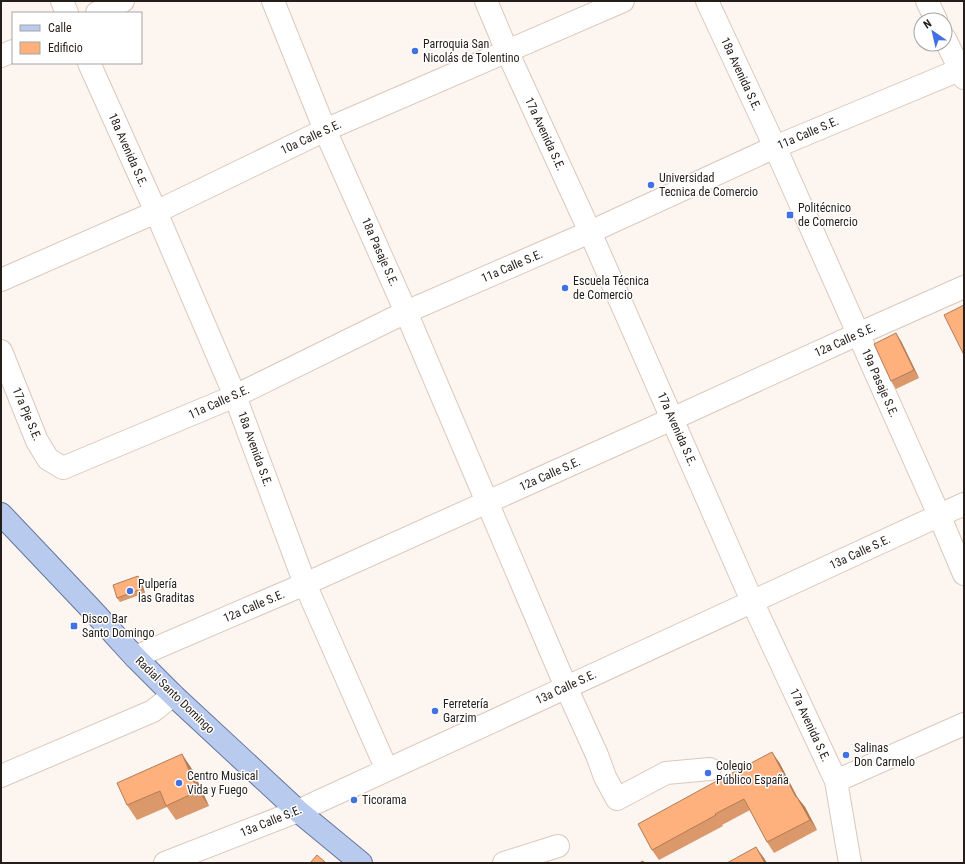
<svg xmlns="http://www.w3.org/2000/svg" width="965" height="864" viewBox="0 0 965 864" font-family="'Roboto Condensed',sans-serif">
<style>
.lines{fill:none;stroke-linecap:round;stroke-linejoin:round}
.minor-casing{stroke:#dbc8bc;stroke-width:24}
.major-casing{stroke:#66769c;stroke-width:24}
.minor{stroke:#fff;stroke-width:22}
.major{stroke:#b8caee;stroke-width:22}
.wall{fill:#da986b}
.shaded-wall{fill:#b27c57}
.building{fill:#feb17c;stroke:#b27c57}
.poi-dot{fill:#4171e2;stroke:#fff;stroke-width:1.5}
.labels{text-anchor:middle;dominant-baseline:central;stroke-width:3;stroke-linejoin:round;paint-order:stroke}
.poi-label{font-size:12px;fill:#241d19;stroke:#fff;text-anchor:start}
.street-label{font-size:12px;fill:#241d19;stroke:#fff}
</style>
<rect width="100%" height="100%" fill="#fdf5f0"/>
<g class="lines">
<g class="minor-casing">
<path id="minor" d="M 62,1 L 67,13
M 273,1 L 325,130 L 406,312 L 566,687 L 597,755 L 605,777 L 617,799 L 666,773 L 710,769
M 486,1 L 507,51 L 590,232 L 752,601 L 836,781 L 850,863
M 707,1 L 775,147 L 939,515 L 964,574
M 927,1 L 936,20
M 97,13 L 123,1
M 945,39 L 964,78
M 1,56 L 13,51
M 89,63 L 156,212 L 235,396 L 305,584 L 387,770
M 1,280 L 156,212 L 325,130 L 623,1
M 1,351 L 37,441 L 48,459 L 63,468 L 235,396 L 406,312 L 590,232 L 775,147 L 964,68
M 135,657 L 305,584 L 672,419 L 858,334 L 964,287
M 1,776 L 153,711 L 173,695
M 836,781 L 964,724
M 165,863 L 298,811 L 964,504
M 504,863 L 558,846"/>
</g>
<g class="major-casing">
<path id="major" d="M 1,514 L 92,610 L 135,657 L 173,695 L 298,811 L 361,863"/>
</g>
<use href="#minor" class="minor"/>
<use href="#major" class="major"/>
</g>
<path class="wall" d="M 901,341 L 919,378 L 896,389 L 891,381 Z
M 141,580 L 145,593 L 120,602 L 117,598 Z
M 779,762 L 797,797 L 805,807 L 817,830 L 774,853 L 767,842 L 750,810 L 722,825 L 723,826 L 659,860 L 652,850 Z
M 192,769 L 209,806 L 176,820 L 167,807 L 137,820 L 127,805 Z"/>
<path class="shaded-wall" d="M 896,333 L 901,341 L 919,378 L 914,370 Z
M 138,576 L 141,580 L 145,593 L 142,589 Z
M 772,752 L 779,762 L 803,808 L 796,797 Z
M 182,754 L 192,769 L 209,806 L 198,791 Z
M 797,797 L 805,807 L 817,830 L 810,820 Z
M 756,847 L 764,858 L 767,863 L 765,863 Z"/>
<path class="building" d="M 964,305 L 964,355 L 944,315 Z
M 896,333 L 914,370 L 891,381 L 874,344 Z
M 138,576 L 142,589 L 117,598 L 113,585 Z
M 772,752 L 796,797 L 797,797 L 810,820 L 767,842 L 744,799 L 715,814 L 716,815 L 652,850 L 638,824 L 713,783 Z
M 182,754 L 198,791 L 166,806 L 160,791 L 127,805 L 117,783 Z
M 756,847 L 765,863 L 727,863 Z
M 317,855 L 326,863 L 310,863 Z
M 643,861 L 644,863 L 639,863 Z"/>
<g class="poi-dot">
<circle cx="415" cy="51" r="4"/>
<circle cx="651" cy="185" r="4"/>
<rect x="786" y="211" width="8" height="8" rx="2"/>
<circle cx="565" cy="288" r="4"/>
<circle cx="130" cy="591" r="4"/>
<rect x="70" y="622" width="8" height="8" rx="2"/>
<circle cx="435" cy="711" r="4"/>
<circle cx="846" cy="755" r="4"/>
<circle cx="708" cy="773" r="4"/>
<circle cx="179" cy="783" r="4"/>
<circle cx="354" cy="800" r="4"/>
</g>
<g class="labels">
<g class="poi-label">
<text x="423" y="44">Parroquia San<tspan x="423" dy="14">Nicolás de Tolentino</tspan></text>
<text x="659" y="178">Universidad<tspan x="659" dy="14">Tecnica de Comercio</tspan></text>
<text x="798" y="208">Politécnico<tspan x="798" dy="14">de Comercio</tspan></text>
<text x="573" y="281">Escuela Técnica<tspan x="573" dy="14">de Comercio</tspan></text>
<text x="138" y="584">Pulpería<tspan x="138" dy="14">las Graditas</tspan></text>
<text x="82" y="619">Disco Bar<tspan x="82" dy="14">Santo Domingo</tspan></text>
<text x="443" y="704">Ferretería<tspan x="443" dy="14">Garzim</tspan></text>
<text x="854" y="748">Salinas<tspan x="854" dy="14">Don Carmelo</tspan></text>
<text x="716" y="766">Colegio<tspan x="716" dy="14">Público España</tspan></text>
<text x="187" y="776">Centro Musical<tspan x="187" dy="14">Vida y Fuego</tspan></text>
<text x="362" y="800">Ticorama</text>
</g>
<g class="street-label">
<text transform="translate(741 74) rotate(65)">18a Avenida S.E.</text>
<text transform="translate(808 133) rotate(-23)">11a Calle S.E.</text>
<text transform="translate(545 134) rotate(65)">17a Avenida S.E.</text>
<text transform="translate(311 137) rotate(-25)">10a Calle S.E.</text>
<text transform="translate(128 150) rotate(66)">18a Avenida S.E.</text>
<text transform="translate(380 252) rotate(66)">18a Pasaje S.E.</text>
<text transform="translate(512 266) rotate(-23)">11a Calle S.E.</text>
<text transform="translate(845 340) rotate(-24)">12a Calle S.E.</text>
<text transform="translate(880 383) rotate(66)">19a Pasaje S.E.</text>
<text transform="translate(219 402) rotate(-24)">11a Calle S.E.</text>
<text transform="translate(27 414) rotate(67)">17a Pje S.E.</text>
<text transform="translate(677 429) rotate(66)">17a Avenida S.E.</text>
<text transform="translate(255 449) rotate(70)">18a Avenida S.E.</text>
<text transform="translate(550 474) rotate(-24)">12a Calle S.E.</text>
<text transform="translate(860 552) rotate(-25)">13a Calle S.E.</text>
<text transform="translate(254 606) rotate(-23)">12a Calle S.E.</text>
<text transform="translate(566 687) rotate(-25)">13a Calle S.E.</text>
<text transform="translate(175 695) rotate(44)">Radial Santo Domingo</text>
<text transform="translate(810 725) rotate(65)">17a Avenida S.E.</text>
<text transform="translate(271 821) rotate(-22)">13a Calle S.E.</text>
</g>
</g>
<rect width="965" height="864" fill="none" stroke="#241d19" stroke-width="4"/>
<rect x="12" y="12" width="130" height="52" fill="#ffffff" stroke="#a7a5a3"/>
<rect x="20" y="25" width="20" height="6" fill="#b8caee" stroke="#a7a5a3"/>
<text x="48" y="32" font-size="12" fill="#241d19">Calle</text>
<rect x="20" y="42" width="20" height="12" fill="#feb17c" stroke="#a7a5a3"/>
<text x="48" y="52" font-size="12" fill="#241d19">Edificio</text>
<g transform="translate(933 32) rotate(326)"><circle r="19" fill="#ffffff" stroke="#a7a5a3"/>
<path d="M0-3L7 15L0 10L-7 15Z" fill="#4171e2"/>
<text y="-6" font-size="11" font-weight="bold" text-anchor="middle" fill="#241d19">N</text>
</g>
</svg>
